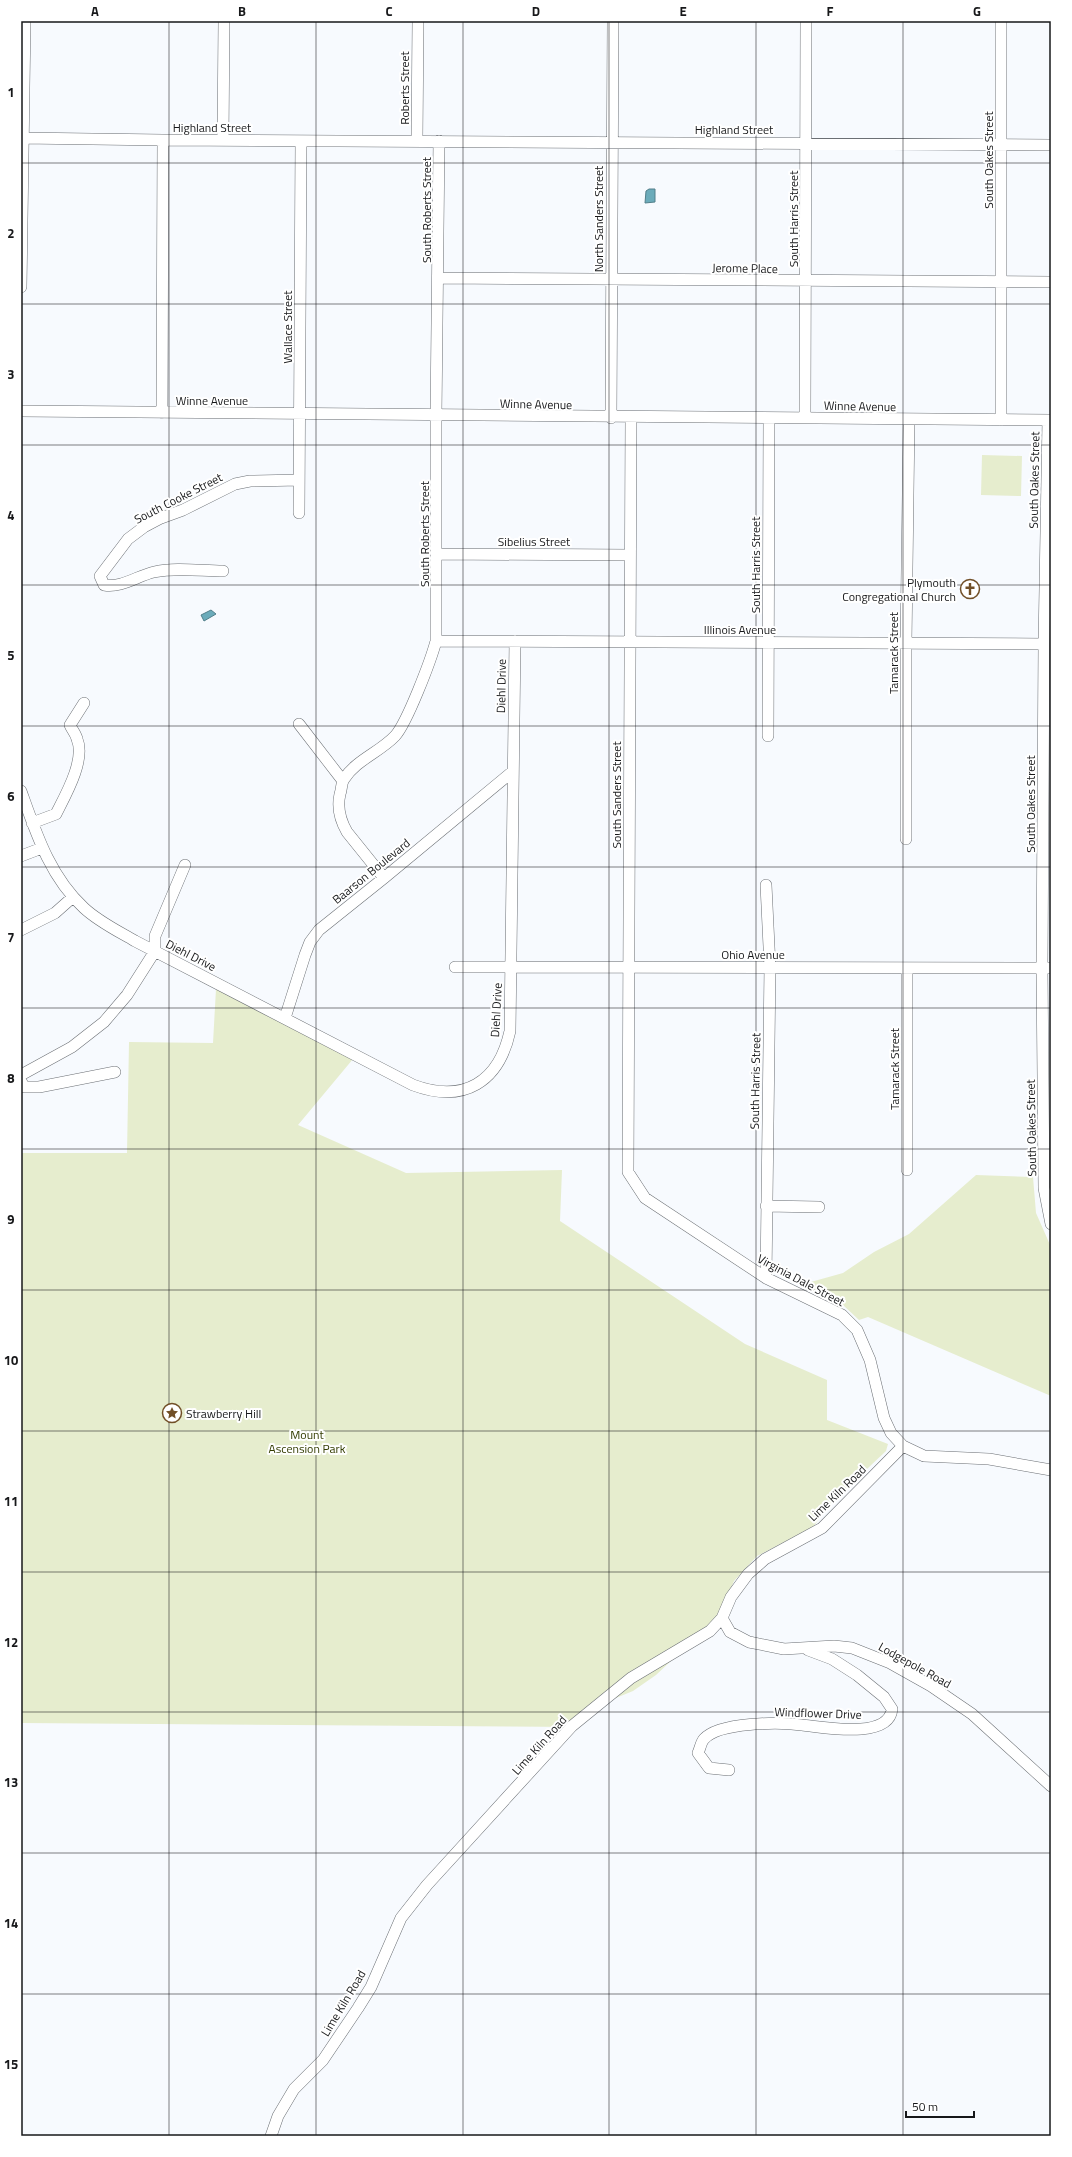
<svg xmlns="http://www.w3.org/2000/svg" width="1072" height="2157" viewBox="0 0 1072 2157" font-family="'Titillium Web',sans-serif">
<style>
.green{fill:#e6edce}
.water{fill:#6babba;stroke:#527f8a}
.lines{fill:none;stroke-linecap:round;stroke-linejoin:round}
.street-casing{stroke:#6b6f74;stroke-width:12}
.street{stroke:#fff;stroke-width:11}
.grid{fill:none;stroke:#17181a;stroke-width:1;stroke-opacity:0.55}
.labels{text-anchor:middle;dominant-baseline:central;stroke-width:4;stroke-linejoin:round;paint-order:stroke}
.street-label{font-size:12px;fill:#17181a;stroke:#fff}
.poi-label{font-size:12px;fill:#17181a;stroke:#fff;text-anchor:end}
.park-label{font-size:12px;fill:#333c00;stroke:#fff}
.neatline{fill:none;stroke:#17181a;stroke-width:1.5}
.grid-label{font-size:13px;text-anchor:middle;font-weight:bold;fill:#17181a}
</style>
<rect width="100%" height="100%" fill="#f7fafe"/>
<path class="green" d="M 982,455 L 1022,456 L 1021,496 L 981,495 Z
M 216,989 L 353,1059 L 298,1125 L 406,1173 L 562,1170 L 560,1221 L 745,1344 L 827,1380 L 827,1420 L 888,1444 L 886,1451 L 832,1502 L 813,1527 L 757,1556 L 734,1581 L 719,1616 L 656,1675 L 633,1691 L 606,1702 L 578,1727 L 21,1723 L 21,1153 L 127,1153 L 129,1042 L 213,1043 Z
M 976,1175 L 1033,1177 L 1036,1213 L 1051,1247 L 1051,1396 L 868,1317 L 859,1320 L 843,1305 L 800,1285 L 843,1273 L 874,1252 L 909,1234 Z"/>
<path class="water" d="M 649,189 L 655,189 L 655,202 L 645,203 L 646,191 Z
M 211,610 L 216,614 L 204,621 L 201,615 Z"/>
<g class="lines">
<g class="street-casing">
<path id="street" d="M 22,138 L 163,140 L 1051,145
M 223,140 L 224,21
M 417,140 L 418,21
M 439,278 L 1051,282
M 21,287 L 25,21
M 21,411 L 1051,420
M 162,413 L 163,140
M 611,418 L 613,21
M 631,418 L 628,1172 L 645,1198 L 766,1278 L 842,1315 L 857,1330 L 870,1360 L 884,1418 L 891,1433 L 903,1446 L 924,1456 L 989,1459 L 1051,1470
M 805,418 L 806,21
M 1001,420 L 1001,21
M 1048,420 L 1044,644 L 1042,968 L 1044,1188 L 1051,1224
M 299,513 L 301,141
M 437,554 L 630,555
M 223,571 C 201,571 176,567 154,572 C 137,576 122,588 104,585 L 100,576 L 128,539 L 144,527 L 161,518 L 183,510 L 235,484 L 250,481 L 299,480
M 436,641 L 1044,644
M 299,724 L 343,781
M 768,736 L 769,419
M 21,791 C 36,833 50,877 84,908 C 99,922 118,931 135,941 L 413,1085 C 464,1104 499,1082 510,1031 L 515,641
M 32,823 L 56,814 C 65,796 86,760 77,739 C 76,734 72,730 70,725 L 84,703
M 906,839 L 906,643 L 909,420
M 21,856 L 42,848
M 384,878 L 347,832 C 340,820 337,807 340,794 C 342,789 341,783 344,779 C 356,760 380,752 395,736 C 407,723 431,660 436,641 L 436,415 L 439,141
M 21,930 L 55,913 L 73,897
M 455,967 L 1051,968
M 907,968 L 907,1170
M 285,1018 L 305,955 L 310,942 L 319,930 L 384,878 L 512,772
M 21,1075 L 72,1047 L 104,1022 L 127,995 L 155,951 L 155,936 L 185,865
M 21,1081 L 24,1087 L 39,1087 L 115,1072
M 766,1206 L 819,1207
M 766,1278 L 770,967 L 766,885
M 722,1618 L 730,1632 L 749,1642 L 784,1649 L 834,1646 L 852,1648 L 890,1663 L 931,1686 L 972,1714 L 1051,1786
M 729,1770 L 709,1768 L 698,1753 C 700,1749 701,1742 704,1739 C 719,1722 779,1722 802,1725 C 823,1727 889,1740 892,1709 L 884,1697 L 857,1675 L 832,1659 L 808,1650
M 271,2136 L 278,2116 L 294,2089 L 323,2060 L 358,2008 L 371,1987 L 401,1918 L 427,1885 L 572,1726 L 631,1678 L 710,1631 L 722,1618 L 731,1597 L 748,1574 L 765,1559 L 822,1528 L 903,1446"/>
</g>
<use href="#street" class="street"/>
</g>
<path class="grid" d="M 169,21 L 169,2136M 316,21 L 316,2136M 463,21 L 463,2136M 609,21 L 609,2136M 756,21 L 756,2136M 903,21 L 903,2136M 21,163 L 1051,163M 21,304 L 1051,304M 21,445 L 1051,445M 21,585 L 1051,585M 21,726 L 1051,726M 21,867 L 1051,867M 21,1008 L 1051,1008M 21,1149 L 1051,1149M 21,1290 L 1051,1290M 21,1431 L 1051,1431M 21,1572 L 1051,1572M 21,1712 L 1051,1712M 21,1853 L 1051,1853M 21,1994 L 1051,1994"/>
<defs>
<g id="church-ring" transform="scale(1)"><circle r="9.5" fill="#fff" stroke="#714f27" stroke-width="1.5"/><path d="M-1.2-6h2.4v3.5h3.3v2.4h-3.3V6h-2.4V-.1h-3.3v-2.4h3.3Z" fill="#714f27"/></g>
<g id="sight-ring" transform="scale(1)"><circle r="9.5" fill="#fff" stroke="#714f27" stroke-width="1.5"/><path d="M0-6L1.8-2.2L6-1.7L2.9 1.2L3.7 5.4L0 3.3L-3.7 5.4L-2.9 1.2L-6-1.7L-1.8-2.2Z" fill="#714f27"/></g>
</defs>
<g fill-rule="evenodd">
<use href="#church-ring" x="970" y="589"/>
<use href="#sight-ring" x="172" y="1413"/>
</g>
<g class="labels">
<g class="street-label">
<text transform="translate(404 88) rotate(-90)">Roberts Street</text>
<text x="212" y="127">Highland Street</text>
<text x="734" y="129">Highland Street</text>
<text transform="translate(988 160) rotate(-90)">South Oakes Street</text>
<text transform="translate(426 210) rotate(-90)">South Roberts Street</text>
<text transform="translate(598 219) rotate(-90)">North Sanders Street</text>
<text transform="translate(793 219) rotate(-90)">South Harris Street</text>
<text transform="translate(745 268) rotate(1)">Jerome Place</text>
<text transform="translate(287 327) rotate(-90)">Wallace Street</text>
<text x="212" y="400">Winne Avenue</text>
<text transform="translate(536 404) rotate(1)">Winne Avenue</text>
<text transform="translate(860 406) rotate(1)">Winne Avenue</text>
<text transform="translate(1034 480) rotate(-89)">South Oakes Street</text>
<text transform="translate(178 498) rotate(-27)">South Cooke Street</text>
<text transform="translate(424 534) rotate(-90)">South Roberts Street</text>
<text x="534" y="541">Sibelius Street</text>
<text transform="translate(755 565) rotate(-90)">South Harris Street</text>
<text x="740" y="629">Illinois Avenue</text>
<text transform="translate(893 653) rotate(-90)">Tamarack Street</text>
<text transform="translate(501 686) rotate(-89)">Diehl Drive</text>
<text transform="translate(616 795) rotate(-90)">South Sanders Street</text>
<text transform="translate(1030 804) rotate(-90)">South Oakes Street</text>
<text transform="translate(371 871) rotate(-39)">Baarson Boulevard</text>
<text x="753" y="954">Ohio Avenue</text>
<text transform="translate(191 955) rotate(27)">Diehl Drive</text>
<text transform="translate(496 1010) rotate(-87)">Diehl Drive</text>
<text transform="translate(894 1069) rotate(-90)">Tamarack Street</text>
<text transform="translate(755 1081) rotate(-89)">South Harris Street</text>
<text transform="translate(1031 1128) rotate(-91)">South Oakes Street</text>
<text transform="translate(801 1280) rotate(28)">Virginia Dale Street</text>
<text transform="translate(837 1493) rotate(-44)">Lime Kiln Road</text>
<text transform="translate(915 1665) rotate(29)">Lodgepole Road</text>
<text transform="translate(818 1713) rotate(2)">Windflower Drive</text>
<text transform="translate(539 1745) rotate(-48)">Lime Kiln Road</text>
<text transform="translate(343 2003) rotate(-59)">Lime Kiln Road</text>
</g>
<g class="poi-label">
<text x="956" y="582">Plymouth<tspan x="956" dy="14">Congregational Church</tspan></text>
<text x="186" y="1413" text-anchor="start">Strawberry Hill</text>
</g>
<g class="park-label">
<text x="307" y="1434">Mount<tspan x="307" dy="14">Ascension Park</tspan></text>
</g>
</g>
<rect width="1072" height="2157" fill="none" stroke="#ffffff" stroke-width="44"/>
<path d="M906 2111v6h68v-6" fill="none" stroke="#17181a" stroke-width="2"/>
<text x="912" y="2111" font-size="12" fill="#17181a" stroke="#ffffff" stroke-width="3" paint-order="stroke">50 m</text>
<rect x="22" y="22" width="1028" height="2113" class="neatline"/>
<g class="grid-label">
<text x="95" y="16">A</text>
<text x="242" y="16">B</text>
<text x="389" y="16">C</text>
<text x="536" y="16">D</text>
<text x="683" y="16">E</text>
<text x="830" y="16">F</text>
<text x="977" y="16">G</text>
<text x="11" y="97">1</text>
<text x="11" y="238">2</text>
<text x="11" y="379">3</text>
<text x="11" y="520">4</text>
<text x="11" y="660">5</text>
<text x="11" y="801">6</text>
<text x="11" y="942">7</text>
<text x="11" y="1083">8</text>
<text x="11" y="1224">9</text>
<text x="11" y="1365">10</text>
<text x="11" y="1506">11</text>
<text x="11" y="1647">12</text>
<text x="11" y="1787">13</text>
<text x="11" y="1928">14</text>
<text x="11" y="2069">15</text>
</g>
</svg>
